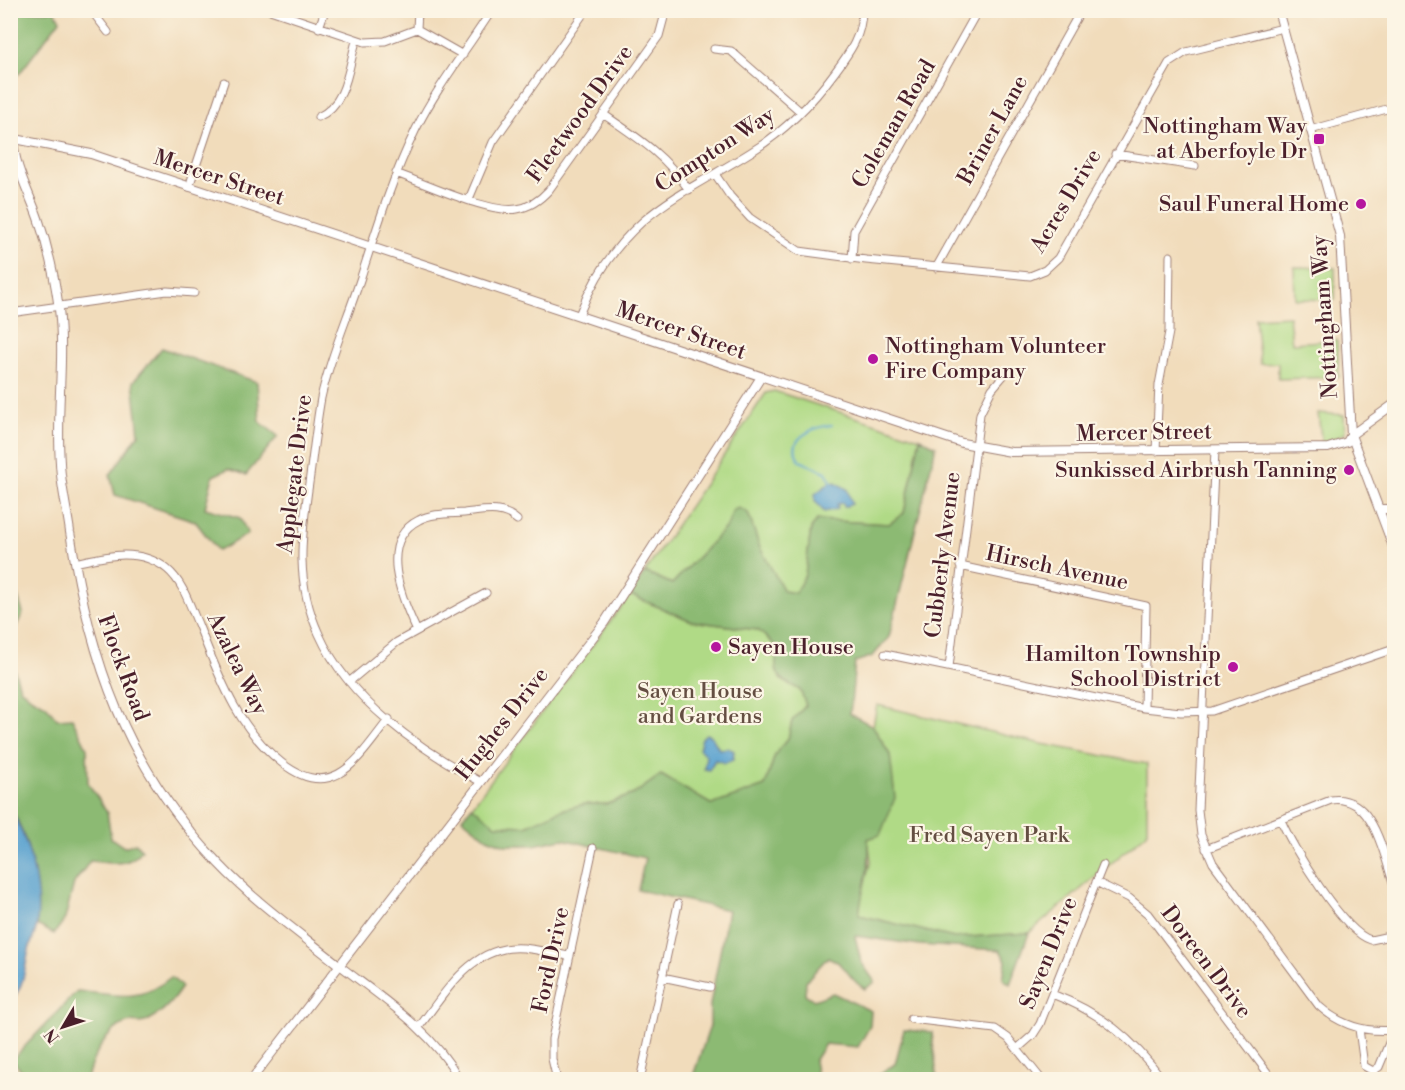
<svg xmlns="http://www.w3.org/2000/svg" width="1405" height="1090" viewBox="0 0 1405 1090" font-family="'Libre Bodoni',serif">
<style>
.green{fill:#b0da86;stroke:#7d7c58;stroke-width:1.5}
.forest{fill:#8cba73;stroke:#6b6c4f;stroke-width:1.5}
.water{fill:#59a1cf;stroke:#52607d;stroke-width:1.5}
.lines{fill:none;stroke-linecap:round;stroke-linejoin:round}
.stream{stroke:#59a1cf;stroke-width:2}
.minor-casing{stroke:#9e7e73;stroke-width:9}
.tertiary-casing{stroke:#9e7e73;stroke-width:10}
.minor{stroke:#fff;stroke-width:7}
.tertiary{stroke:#fff;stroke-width:8}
.poi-dot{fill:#b5179e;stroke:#fcf5e5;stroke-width:2}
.labels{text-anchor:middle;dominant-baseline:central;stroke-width:4.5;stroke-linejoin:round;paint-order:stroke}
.street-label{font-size:22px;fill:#4a1f2b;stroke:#fcf5e5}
.poi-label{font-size:22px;fill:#4a1f2b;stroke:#fcf5e5;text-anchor:end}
.park-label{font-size:22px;fill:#644e42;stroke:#fcf5e5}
</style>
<rect width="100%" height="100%" fill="#fcf5e5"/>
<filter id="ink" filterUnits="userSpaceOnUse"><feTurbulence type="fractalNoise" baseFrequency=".0167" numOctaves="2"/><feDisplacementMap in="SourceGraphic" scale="12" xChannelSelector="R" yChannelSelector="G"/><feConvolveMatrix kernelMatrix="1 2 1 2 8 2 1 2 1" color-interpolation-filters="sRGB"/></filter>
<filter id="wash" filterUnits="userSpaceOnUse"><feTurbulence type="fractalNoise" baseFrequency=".008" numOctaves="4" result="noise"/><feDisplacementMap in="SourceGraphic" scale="24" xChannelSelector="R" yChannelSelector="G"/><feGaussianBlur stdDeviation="1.35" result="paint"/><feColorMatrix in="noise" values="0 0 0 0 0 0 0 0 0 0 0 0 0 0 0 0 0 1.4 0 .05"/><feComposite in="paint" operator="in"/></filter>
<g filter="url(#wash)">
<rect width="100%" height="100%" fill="#f1dcbb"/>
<path class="green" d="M 1294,267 L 1335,268 L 1335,300 L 1295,299 Z
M 1289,316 L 1292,343 L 1337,340 L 1339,377 L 1278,379 L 1278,363 L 1260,364 L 1255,318 Z
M 774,391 L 920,438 L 904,513 L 889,524 L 817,520 L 811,529 L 805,575 L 795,593 L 784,591 L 760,548 L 748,513 L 733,510 L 728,525 L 672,584 L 645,572 L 766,393 Z
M 1318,413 L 1344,415 L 1345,433 L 1322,445 Z
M 630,595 L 692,621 L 758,630 L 777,647 L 780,679 L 800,690 L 806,705 L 792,721 L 788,739 L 775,755 L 765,786 L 712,805 L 661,775 L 634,794 L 607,804 L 585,804 L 561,810 L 526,826 L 496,825 L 472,806 Z
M 877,705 L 1042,744 L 1147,764 L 1147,833 L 1029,933 L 954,938 L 859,915 L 862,889 L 871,861 L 868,839 L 890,755 L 873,726 Z"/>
<path class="forest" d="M 10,11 L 55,11 L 60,20 L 19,74 L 11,71 Z
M 162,348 L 257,382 L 260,422 L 278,436 L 246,475 L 228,469 L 213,476 L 205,508 L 240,518 L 248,534 L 218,551 L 195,521 L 115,495 L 110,475 L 139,434 L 133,382 Z
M 920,438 L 936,446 L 889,637 L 873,656 L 855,662 L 850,714 L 873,726 L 890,755 L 895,798 L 880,835 L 868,839 C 872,867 862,887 859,915 L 954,938 L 1029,933 L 1010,984 L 1003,979 L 1006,961 L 1000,950 L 920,945 L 855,936 L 861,962 L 875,982 L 865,989 C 845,977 850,966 828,957 L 806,981 L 805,994 L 814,1000 L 833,993 L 871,1011 L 870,1026 L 858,1047 L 825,1044 L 814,1061 L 817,1078 L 820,1079 L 692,1079 L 710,1026 L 710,1005 L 728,910 L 638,890 L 645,858 L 562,839 L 534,845 L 505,845 L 487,838 L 462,818 L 472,806 L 496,825 L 526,826 L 561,810 L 585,804 L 607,804 L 634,794 L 661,775 L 712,805 L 765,786 L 775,755 L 788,739 L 792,721 L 806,705 L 800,690 C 775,676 774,676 777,647 L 758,630 L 692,621 L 630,595 L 645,572 L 672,584 L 728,525 L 733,510 L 739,508 L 748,513 L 760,548 L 784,591 L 795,593 L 805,575 L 811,529 L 817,520 L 889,524 L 904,513 Z
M 11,576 L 23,613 L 12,635 L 11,652 Z
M 10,656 L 20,688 L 32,698 L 46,705 L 57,719 L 72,718 L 87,748 L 88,783 L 107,812 L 111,838 L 124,847 L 136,843 L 142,850 C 129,868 110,863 90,861 L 74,883 L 65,919 L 54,934 L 37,925 C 38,885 31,843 11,808 Z
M 171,977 L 182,987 C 172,1002 162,1014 145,1022 C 139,1024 132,1021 126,1023 C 105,1031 91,1060 87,1079 L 29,1079 L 12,1060 L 77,991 C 115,995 139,1004 171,977 Z
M 904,1030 L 932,1032 L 937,1079 L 872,1079 L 895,1064 Z"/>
<path class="water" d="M 835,482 L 847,489 L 852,504 L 844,507 L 843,503 L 837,504 L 838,509 L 824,512 L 815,501 L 815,494 L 829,483 Z
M 706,734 L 712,737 L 719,749 L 729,748 L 734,751 L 733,760 L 725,763 L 715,760 L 709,770 L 704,769 L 706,755 L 699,749 L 702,738 Z
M 10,808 C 29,840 41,886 37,923 C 36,934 30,944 28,954 C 24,973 24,986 11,1001 Z"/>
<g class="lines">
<path class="stream" d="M 832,483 L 826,472 L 800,461 C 784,439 813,427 832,425"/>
</g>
</g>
<g filter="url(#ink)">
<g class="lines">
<g class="minor-casing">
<path id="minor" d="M 91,10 L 108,32
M 270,10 L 365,42 L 385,41 L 417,29 L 463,55
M 319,28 L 325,10
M 417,29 L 418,10
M 714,49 L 731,51 L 801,112
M 603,114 C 638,138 664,154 689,190
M 318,117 C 347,104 348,69 356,41
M 1310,130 L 1394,107
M 1115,154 L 1195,166
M 396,173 C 423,183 491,214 517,209 C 530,207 540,200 549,190 L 659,36 L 666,10
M 715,174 L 730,196 L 750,218 L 799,251 L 866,260 L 1030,276 L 1045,270 L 1058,258 L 1169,63 L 1186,52 L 1283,28
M 189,187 L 224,82
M 469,199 L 493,142 L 586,10
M 852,259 L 854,231 L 978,10
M 936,268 L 1081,10
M 10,313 L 167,291 L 194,293
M 579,315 C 593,279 613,248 642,222 C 675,193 717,174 754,150 C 786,130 813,102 835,72 C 850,52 862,36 862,10
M 1215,450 L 1198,810 L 1201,835 L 1213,863 L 1319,1006 C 1341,1026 1365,1033 1394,1030
M 1156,451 L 1159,385 L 1169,332 L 1170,256
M 75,563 C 106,556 139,547 167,569 C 183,582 190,606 198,624 C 219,676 237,728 282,763 C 334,804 359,757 389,719
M 960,566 L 1146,606 L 1144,708
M 416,629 C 402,599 377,541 419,520 C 432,513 450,514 464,513 C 484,511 502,506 517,520
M 885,654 L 1144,708 L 1181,712 L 1212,711 L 1394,649
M 949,667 L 980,414 L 992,389 L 1004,375
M 349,682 L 397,642 L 486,593
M 481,782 C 418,748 349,701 319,634 C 295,582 301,538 309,483 C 313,455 316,426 321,398 C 330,357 348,317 361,277 C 377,227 393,176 416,129 C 437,87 467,49 492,10
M 1281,820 C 1292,847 1344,933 1371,940 L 1394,935
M 1206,849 L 1331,800 C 1374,794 1383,854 1394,885
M 1096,882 L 1129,898 L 1148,914 L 1273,1080
M 339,965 C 383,999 432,1030 460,1080
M 662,977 L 710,987
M 1052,994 C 1100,1012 1133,1039 1163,1080
M 911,1019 L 995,1029 L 1008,1038 L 1042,1080
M 419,1027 C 446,992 473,943 524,948 C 540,950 555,954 570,956
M 1359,1029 L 1364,1066 L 1373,1071 L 1379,1067 L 1394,1031
M 1017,1049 L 1033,1035 L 1040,1024 L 1103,865
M 557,1080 L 552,1059 L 552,1039 L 593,848
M 640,1080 L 678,904"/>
</g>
<g class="tertiary-casing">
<path id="tertiary" d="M 1278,10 L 1340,236 L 1351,435 L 1394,549
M 10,138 L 91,154 L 962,443 L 1011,452 L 1328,448 L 1347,442 L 1351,435 L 1394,404
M 13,138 C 14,166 29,192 38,218 C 48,247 55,279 59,309 C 65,360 56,411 60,463 C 61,486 67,509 70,532 C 90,661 126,766 218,863 C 254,901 298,932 339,965
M 1380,509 L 1394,509
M 251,1080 L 604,623 L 761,377"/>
</g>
<use href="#minor" class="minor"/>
<use href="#tertiary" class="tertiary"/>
</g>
</g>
<g class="poi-dot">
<rect x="1313" y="133" width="12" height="12" rx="3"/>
<circle cx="1361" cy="204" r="6"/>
<circle cx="873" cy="359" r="6"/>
<circle cx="1349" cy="470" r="6"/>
<circle cx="716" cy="647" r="6"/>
<circle cx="1233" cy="667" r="6"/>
</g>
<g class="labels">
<g class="street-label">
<text transform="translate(580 114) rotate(-54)">Fleetwood Drive</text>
<text transform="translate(894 124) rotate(-60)">Coleman Road</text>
<text transform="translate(993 130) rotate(-61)">Briner Lane</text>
<text transform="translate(715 150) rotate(-33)">Compton Way</text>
<text transform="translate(219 178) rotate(18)">Mercer Street</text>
<text transform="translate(1066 201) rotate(-59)">Acres Drive</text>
<text transform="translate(1325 317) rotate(-94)">Nottingham Way</text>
<text transform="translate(681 331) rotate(19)">Mercer Street</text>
<text transform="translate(1144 433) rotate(-1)">Mercer Street</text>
<text transform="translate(295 474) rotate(-83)">Applegate Drive</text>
<text transform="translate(943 555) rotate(-83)">Cubberly Avenue</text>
<text transform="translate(1057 568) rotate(12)">Hirsch Avenue</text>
<text transform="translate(237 664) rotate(64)">Azalea Way</text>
<text transform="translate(123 668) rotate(70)">Flock Road</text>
<text transform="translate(502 724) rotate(-52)">Hughes Drive</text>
<text transform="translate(1049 953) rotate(-68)">Sayen Drive</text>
<text transform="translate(551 960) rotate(-78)">Ford Drive</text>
<text transform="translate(1206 962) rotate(53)">Doreen Drive</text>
</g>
<g class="poi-label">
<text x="1307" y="126">Nottingham Way<tspan x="1307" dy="25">at Aberfoyle Dr</tspan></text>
<text x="1349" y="204">Saul Funeral Home</text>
<text x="885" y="346" text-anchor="start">Nottingham Volunteer<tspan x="885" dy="25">Fire Company</tspan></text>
<text x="1337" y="470">Sunkissed Airbrush Tanning</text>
<text x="728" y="647" text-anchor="start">Sayen House</text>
<text x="1221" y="654">Hamilton Township<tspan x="1221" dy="25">School District</tspan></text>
</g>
<g class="park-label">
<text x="700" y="691">Sayen House<tspan x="700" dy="25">and Gardens</tspan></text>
<text x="989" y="835">Fred Sayen Park</text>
</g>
</g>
<rect width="1405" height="1090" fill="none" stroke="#fcf5e5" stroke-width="36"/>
<g transform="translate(63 1027) rotate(231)" stroke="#fcf5e5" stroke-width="4.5" paint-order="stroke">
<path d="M0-4.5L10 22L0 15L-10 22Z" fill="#4a1f2b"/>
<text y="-9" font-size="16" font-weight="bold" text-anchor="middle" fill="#4a1f2b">N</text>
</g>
</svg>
